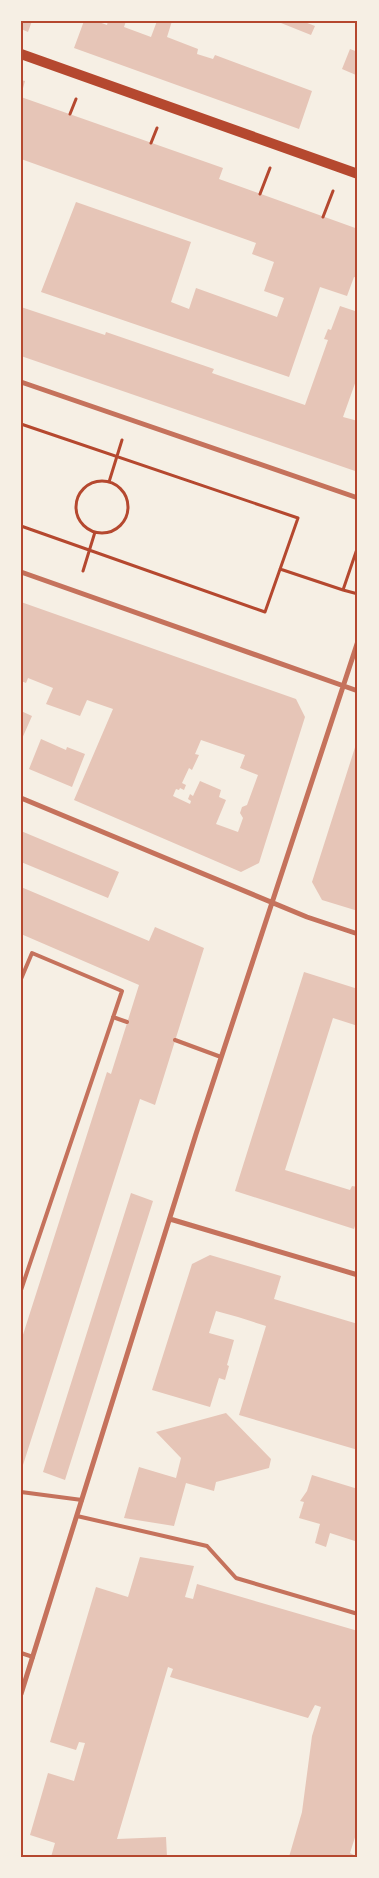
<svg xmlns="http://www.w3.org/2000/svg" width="379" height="1878" viewBox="0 0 379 1878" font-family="'Playfair Display',serif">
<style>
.building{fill:#e6c5b7;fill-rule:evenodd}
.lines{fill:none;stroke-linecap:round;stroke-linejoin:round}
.path{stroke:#b5482f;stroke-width:3}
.service{stroke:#c5725c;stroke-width:4}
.minor{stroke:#c5725c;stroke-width:5}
.secondary{stroke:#b5482f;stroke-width:10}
.neatline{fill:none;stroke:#b5482f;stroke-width:2}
</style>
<rect width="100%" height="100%" fill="#f6efe4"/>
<path class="building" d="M 21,21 L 32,21 L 28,32 L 21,29 Z
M 84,21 L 96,21 L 107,25 L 108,21 L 126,21 L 124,27 L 151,37 L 157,21 L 172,21 L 167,37 L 198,49 L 197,54 L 213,59 L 215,55 L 312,91 L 299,129 L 74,48 Z
M 276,21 L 302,21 L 315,26 L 311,35 Z
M 350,49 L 358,52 L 358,69 L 356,75 L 342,69 Z
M 21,80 L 25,81 L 22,92 L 21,92 Z
M 21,97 L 223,168 L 219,179 L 358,229 L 358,278 L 354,277 L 347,296 L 320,287 L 289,377 L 41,292 L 76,202 L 191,242 L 171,302 L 189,309 L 196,288 L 277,317 L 284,298 L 264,291 L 274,262 L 252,254 L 256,243 L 21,159 Z
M 340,306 L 358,312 L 358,375 L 343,417 L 358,421 L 358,472 L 21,356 L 21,307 L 105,335 L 106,332 L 214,369 L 212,373 L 305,405 L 328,340 L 324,339 L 328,329 L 331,330 Z
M 21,602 L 296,699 L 305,717 L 259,863 L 241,872 L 74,800 L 113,709 L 87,700 L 80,716 L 46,704 L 53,688 L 28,678 L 26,683 L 21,681 L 21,648 L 23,644 L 21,644 ZM 201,740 L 245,755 L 240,768 L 258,775 L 247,805 L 242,807 L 240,813 L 243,818 L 238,832 L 216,824 L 226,800 L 219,797 L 221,790 L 200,781 L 193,796 L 190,794 L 188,799 L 191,801 L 190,804 L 173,796 L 176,789 L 179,790 L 180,788 L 184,790 L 186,785 L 182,783 L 189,768 L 192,770 L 199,755 L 195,754 Z
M 21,711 L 32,716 L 21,741 Z
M 358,738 L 358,911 L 322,900 L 312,882 Z
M 41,739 L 66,750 L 67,747 L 85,754 L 72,787 L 29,769 Z
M 21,831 L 119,872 L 108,898 L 21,862 Z
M 21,887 L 149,941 L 155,927 L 204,948 L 155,1105 L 140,1099 L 23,1465 L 21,1464 L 21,1341 L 107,1072 L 111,1074 L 139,985 L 21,934 Z
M 304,972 L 358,989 L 358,1026 L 333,1018 L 285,1170 L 350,1190 L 352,1186 L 358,1187 L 358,1227 L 355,1226 L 354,1229 L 235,1191 Z
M 131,1193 L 153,1201 L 65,1480 L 43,1472 Z
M 210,1255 L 281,1276 L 274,1299 L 358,1324 L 358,1450 L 239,1415 L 266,1326 L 238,1317 L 216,1311 L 209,1333 L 234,1340 L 227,1365 L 229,1366 L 225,1380 L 219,1378 L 210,1407 L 152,1390 L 192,1264 Z
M 226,1413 L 271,1459 L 269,1468 L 216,1482 L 214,1491 L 186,1483 L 174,1526 L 124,1518 L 139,1467 L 176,1478 L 181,1458 L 156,1432 Z
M 312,1475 L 358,1489 L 358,1542 L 330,1533 L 326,1547 L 315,1543 L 320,1524 L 299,1518 L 304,1502 L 300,1501 L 307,1491 Z
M 140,1557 L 194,1566 L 185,1597 L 193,1599 L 197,1584 L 358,1631 L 358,1828 L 350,1853 L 354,1855 L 353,1857 L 289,1857 L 302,1812 L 312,1736 L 321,1707 L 315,1705 L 308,1718 L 170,1677 L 173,1669 L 168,1667 L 117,1839 L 166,1837 L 167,1857 L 51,1857 L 55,1843 L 30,1835 L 48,1773 L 74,1781 L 85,1743 L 79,1742 L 76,1750 L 50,1742 L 96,1587 L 128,1597 Z"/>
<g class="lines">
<path class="path" d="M 70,114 L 76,99
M 151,143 L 157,128
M 260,194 L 270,168
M 323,217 L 333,191
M 21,424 L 298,518 L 265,612 L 21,526
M76 507a26 26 0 1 1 52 0a26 26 0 1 1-52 0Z
M 109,482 L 122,440
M 358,546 L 343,590 L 358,594
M 280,569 L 343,590
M 83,571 L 95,532"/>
<path class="service" d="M 21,979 L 32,953 L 122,991 L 21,1290
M 113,1017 L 127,1022
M 175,1040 L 221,1057
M 21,1492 L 82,1500
M 77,1516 L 207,1546 L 236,1578 L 358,1614
M 21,1653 L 33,1657"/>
<path class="minor" d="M 21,382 L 358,498
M 21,572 L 358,691
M 21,798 L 307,917 L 358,934
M 170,1219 L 358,1275
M 21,1694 L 196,1134 L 358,641"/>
<path class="secondary" d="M 21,54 L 358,174"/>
</g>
<rect width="379" height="1878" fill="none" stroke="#f6efe4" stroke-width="45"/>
<rect x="22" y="22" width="334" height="1834" class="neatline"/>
</svg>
